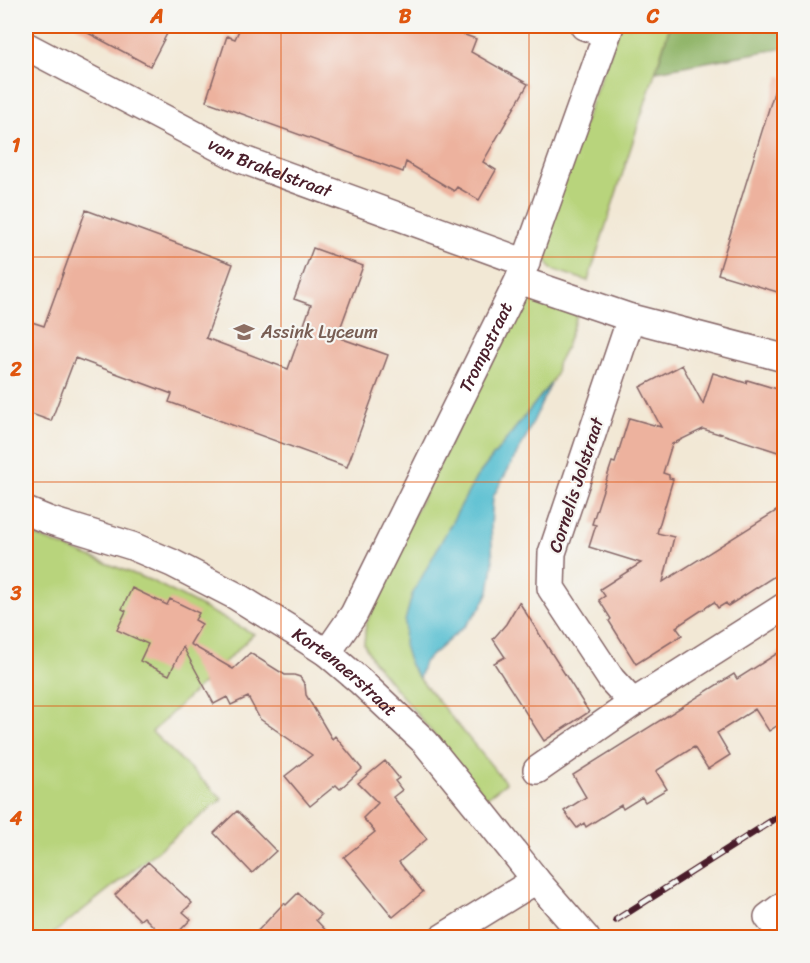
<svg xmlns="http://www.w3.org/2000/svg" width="810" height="963" viewBox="0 0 810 963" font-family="Sriracha,sans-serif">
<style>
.green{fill:#b8d47b;stroke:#817a53;stroke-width:1.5}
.forest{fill:#92b66b;stroke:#6e6a4b;stroke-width:1.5}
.water{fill:#53bdd0;stroke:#4e6e7e;stroke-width:1.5}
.building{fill:#edb29e}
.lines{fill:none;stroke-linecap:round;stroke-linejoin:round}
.minor-casing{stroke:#856566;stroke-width:30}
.minor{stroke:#fff;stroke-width:27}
.rail-casing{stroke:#4a1f2b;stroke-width:7}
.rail{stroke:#f6f6f2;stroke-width:4.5;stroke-dasharray:14;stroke-linecap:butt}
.grid{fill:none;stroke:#e0560e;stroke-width:1.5;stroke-opacity:0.55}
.labels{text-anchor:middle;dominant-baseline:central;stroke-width:4.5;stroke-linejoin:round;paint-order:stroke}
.street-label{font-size:18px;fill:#4a1f2b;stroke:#f6f6f2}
.education-label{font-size:18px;fill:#785e54;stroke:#f6f6f2;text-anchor:start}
.neatline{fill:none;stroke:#e0560e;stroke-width:2}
.grid-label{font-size:20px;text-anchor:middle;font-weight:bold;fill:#e0560e}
</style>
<rect width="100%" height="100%" fill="#f6f6f2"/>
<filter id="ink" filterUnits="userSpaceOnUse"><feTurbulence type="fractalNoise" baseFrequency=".0167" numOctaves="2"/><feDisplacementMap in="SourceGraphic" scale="12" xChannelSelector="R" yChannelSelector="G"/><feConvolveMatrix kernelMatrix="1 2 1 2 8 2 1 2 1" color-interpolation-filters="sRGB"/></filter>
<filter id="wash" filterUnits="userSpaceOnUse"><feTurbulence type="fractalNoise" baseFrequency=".008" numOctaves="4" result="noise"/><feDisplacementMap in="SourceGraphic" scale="24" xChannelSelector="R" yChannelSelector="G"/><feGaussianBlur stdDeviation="1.35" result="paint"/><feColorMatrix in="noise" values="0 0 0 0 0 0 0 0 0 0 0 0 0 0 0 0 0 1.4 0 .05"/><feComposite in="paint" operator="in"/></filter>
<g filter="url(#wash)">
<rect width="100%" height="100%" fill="#f2e8d5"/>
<path class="green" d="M 620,26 L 670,26 L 588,281 L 551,269 L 544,256 L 542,235 Z
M 530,296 L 580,306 L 565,349 L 557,364 L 556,374 L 551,383 L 476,478 L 410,665 L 419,678 L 506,783 L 486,798 L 373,661 L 364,644 L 366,624 L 404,534 L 522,300 Z
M 26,532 L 152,581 L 254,634 L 152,732 L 222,799 L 49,937 L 37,937 L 26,929 Z"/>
<path class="forest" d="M 670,26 L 784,26 L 784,48 L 656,71 Z"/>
<path class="water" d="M 551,383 L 525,439 L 493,497 L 491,526 L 493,565 L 489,591 L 481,607 L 466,625 L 424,662 L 419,678 L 410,665 L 404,645 L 405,621 L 412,595 L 476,478 Z"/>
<g id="blocks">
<path class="building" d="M 75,26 L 171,26 L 150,66 Z
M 241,26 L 456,26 L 454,31 L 476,39 L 471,52 L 528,84 L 483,162 L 496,170 L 479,200 L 457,187 L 454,191 L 406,162 L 403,172 L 206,101 L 227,36 L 235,39 Z
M 779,76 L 784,77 L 784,294 L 718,274 Z
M 86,210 L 233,264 L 206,338 L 288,369 L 311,305 L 294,299 L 313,248 L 363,266 L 337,337 L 388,355 L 347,467 L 169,402 L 172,394 L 75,358 L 51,421 L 26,412 L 26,320 L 44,326 Z
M 682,365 L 703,404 L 713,373 L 746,383 L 747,380 L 784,391 L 784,454 L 719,433 L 719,434 L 703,429 L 672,444 L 663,473 L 669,475 L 669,478 L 673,479 L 657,533 L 674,537 L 663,582 L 784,506 L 784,570 L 728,606 L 726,603 L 718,608 L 714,602 L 676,627 L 682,635 L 636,664 L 609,621 L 611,619 L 599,600 L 605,596 L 600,589 L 641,563 L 589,547 L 596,525 L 592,524 L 612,462 L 615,463 L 629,418 L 661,427 L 640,387 Z
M 132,588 L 167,605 L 170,599 L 199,613 L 195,620 L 202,624 L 190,644 L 233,669 L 250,653 L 285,675 L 294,675 L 300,677 L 305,685 L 306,695 L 332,739 L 335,736 L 362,769 L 340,789 L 336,785 L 310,806 L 285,776 L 312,755 L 260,719 L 248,697 L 231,705 L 227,697 L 214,704 L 183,647 L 169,675 L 140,661 L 148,644 L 117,630 L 126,611 L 122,609 Z
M 519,602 L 589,712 L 544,741 L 494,663 L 505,657 L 493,639 L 506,624 Z
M 784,649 L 784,721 L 769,731 L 755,709 L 717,733 L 730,755 L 708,769 L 694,747 L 656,771 L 667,789 L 645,802 L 642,797 L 623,809 L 621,805 L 586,827 L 584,823 L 577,828 L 564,811 L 586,797 L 573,775 L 734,674 L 737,679 Z
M 385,761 L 399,778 L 395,781 L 402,790 L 393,797 L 427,839 L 399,862 L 423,892 L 393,917 L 344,857 L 375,832 L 363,818 L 378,803 L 358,783 Z
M 237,811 L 276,851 L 252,873 L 214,833 Z
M 148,862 L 192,903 L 183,912 L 191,919 L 173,938 L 165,938 L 144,917 L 140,920 L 115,895 Z
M 298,893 L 321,915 L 316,920 L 333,938 L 251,938 L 284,903 L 286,905 Z"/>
</g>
</g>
<g filter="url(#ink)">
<use href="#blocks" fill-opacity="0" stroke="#856566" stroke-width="1.5"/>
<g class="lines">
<g class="minor-casing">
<g id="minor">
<path d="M 584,26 L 607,34"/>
<path id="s1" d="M 26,46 L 241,159 L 526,263"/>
<path d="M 519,280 L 631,318 L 784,358"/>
<path d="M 631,318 L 552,553 L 551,588 L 611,679 L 633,703"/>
<path id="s2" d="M 26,511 L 48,520 L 132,546 L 172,563 L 236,596 L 293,631 L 327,653 L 360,681 L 425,742 L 481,811 L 536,880 L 586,938"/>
<path id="s3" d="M 327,653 L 354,614 L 519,280 L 610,26"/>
<path d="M 537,770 L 633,703 L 784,607"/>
<path d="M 784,905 L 768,917 L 784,937"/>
<path d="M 442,938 L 536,880"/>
</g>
</g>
<use href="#minor" class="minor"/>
<g class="rail-casing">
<path id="rail" d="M 616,920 L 784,813"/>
</g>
<use href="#rail" class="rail"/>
</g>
</g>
<path class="grid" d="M 281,26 L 281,938M 529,26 L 529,938M 26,257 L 784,257M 26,482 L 784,482M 26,706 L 784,706"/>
<defs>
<g id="school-bare" transform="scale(1.62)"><path d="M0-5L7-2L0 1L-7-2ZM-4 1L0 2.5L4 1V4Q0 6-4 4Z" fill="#8d6e63" stroke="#f6f6f2" stroke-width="2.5" paint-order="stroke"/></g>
</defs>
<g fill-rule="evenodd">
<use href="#school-bare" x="244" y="332"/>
</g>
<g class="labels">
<g class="street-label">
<text stroke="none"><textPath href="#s1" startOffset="273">van Brakelstraat</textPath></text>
<text stroke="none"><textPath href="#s3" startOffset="345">Trompstraat</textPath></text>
<text transform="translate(576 485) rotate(-72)">Cornelis Jolstraat</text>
<text stroke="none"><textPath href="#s2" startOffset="360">Kortenaerstraat</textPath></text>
</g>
<g class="education-label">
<text x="261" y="332">Assink Lyceum</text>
</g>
</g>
<rect width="810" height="963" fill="none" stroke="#f6f6f2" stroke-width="66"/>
<rect x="33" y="33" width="744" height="897" class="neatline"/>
<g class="grid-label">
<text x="157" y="23">A</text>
<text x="405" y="23">B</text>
<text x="653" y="23">C</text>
<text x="16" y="152">1</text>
<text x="16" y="376">2</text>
<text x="16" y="600">3</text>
<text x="16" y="825">4</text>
</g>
</svg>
